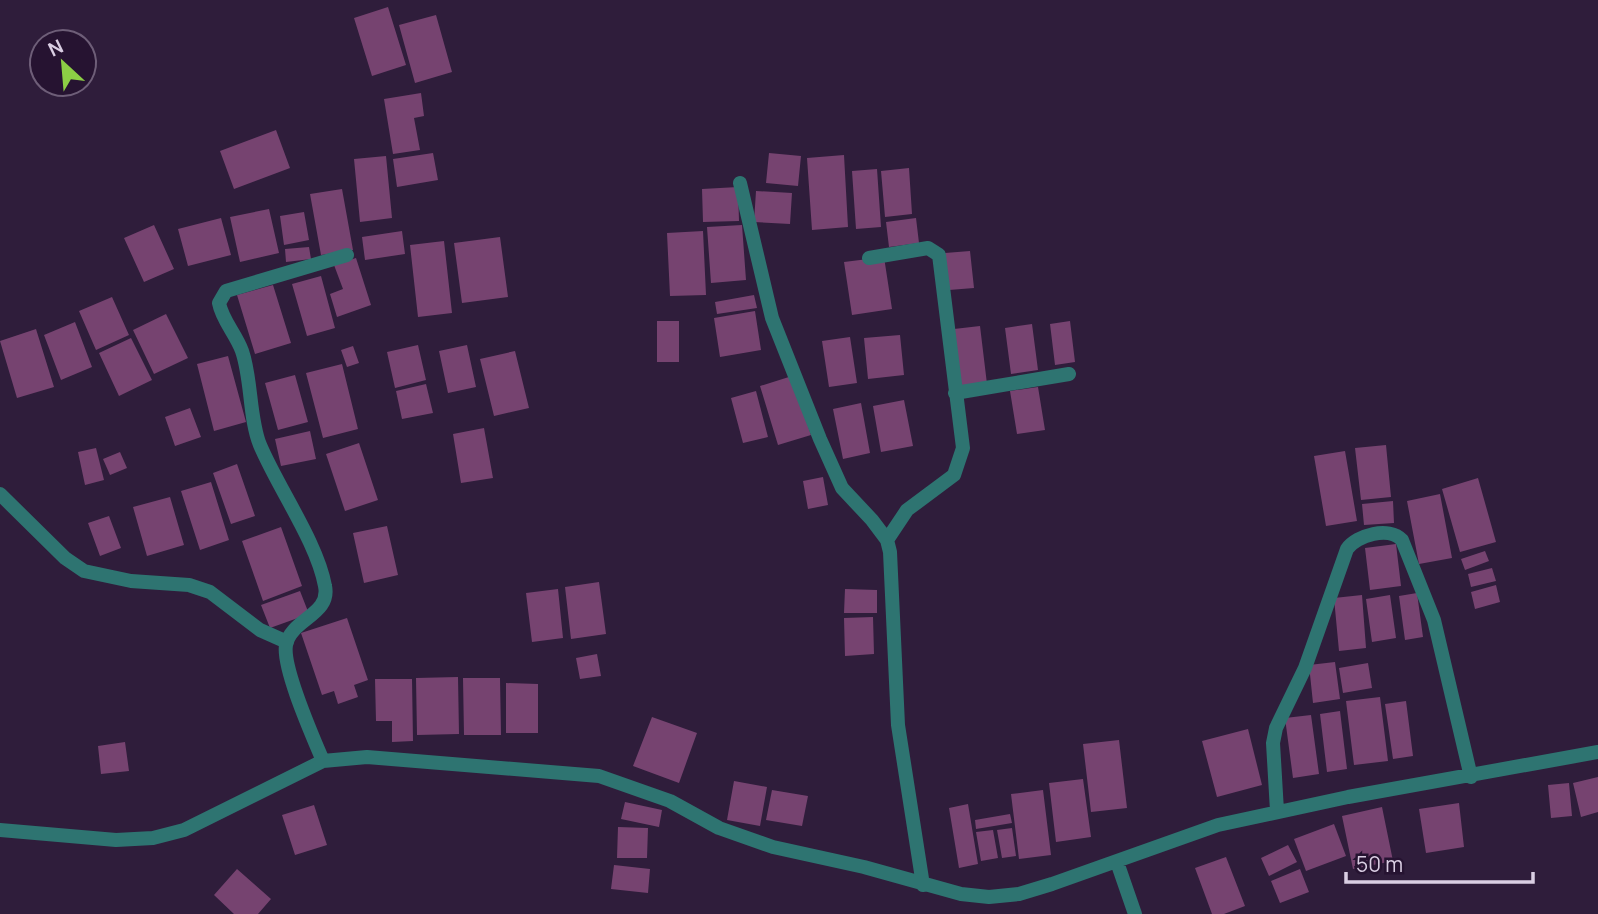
<svg xmlns="http://www.w3.org/2000/svg" width="1598" height="914" viewBox="0 0 1598 914" font-family="Manrope,sans-serif">
<style>
.building{fill:#764370}
.lines{fill:none;stroke-linecap:round;stroke-linejoin:round}
.minor{stroke:#2e7471;stroke-width:14}
</style>
<rect width="100%" height="100%" fill="#2f1d3b"/>
<path class="building" d="M 388,7 L 406,65 L 372,76 L 354,18 Z
M 436,15 L 452,72 L 415,83 L 399,25 Z
M 421,93 L 424,116 L 414,118 L 420,150 L 393,154 L 384,99 Z
M 276,130 L 290,168 L 234,189 L 220,151 Z
M 433,153 L 438,180 L 397,187 L 393,159 Z
M 769,153 L 801,156 L 798,186 L 766,183 Z
M 844,155 L 848,227 L 812,230 L 807,158 Z
M 386,156 L 392,218 L 360,222 L 354,159 Z
M 909,168 L 912,214 L 885,217 L 881,171 Z
M 877,169 L 881,227 L 856,229 L 852,171 Z
M 738,187 L 739,221 L 703,222 L 702,189 Z
M 342,189 L 353,250 L 321,255 L 310,194 Z
M 756,191 L 792,193 L 790,224 L 754,222 Z
M 269,209 L 279,253 L 240,262 L 230,217 Z
M 304,212 L 309,240 L 284,245 L 280,216 Z
M 221,218 L 231,255 L 188,266 L 178,229 Z
M 916,218 L 919,243 L 889,247 L 886,222 Z
M 154,225 L 174,269 L 144,282 L 124,238 Z
M 742,225 L 746,280 L 711,283 L 707,227 Z
M 402,231 L 405,254 L 365,260 L 362,237 Z
M 703,231 L 706,295 L 670,296 L 667,233 Z
M 500,237 L 508,297 L 462,303 L 454,243 Z
M 444,241 L 452,313 L 418,317 L 410,245 Z
M 309,247 L 311,259 L 286,262 L 285,249 Z
M 970,251 L 974,288 L 949,290 L 945,253 Z
M 884,257 L 892,309 L 852,315 L 844,262 Z
M 356,258 L 371,305 L 337,317 L 330,294 L 343,289 L 334,265 Z
M 321,276 L 335,328 L 307,336 L 292,284 Z
M 273,285 L 291,343 L 255,354 L 237,295 Z
M 754,295 L 757,308 L 717,314 L 715,302 Z
M 112,297 L 129,335 L 96,350 L 79,311 Z
M 755,311 L 761,350 L 720,357 L 714,318 Z
M 166,314 L 188,358 L 154,374 L 133,330 Z
M 657,321 L 679,321 L 679,362 L 657,362 Z
M 1070,321 L 1075,362 L 1055,365 L 1050,324 Z
M 75,322 L 92,367 L 61,380 L 44,335 Z
M 1032,324 L 1038,370 L 1011,374 L 1005,328 Z
M 980,326 L 987,384 L 960,386 L 954,329 Z
M 36,329 L 54,387 L 17,398 L 0,341 Z
M 900,335 L 904,375 L 868,379 L 864,338 Z
M 850,337 L 857,383 L 829,387 L 822,341 Z
M 131,338 L 152,380 L 119,396 L 99,353 Z
M 418,345 L 426,380 L 395,388 L 387,352 Z
M 467,345 L 476,387 L 448,393 L 439,351 Z
M 353,346 L 359,363 L 347,367 L 341,350 Z
M 515,351 L 529,408 L 494,416 L 480,359 Z
M 228,356 L 246,422 L 214,431 L 197,364 Z
M 342,364 L 358,429 L 323,438 L 306,373 Z
M 295,375 L 308,422 L 278,430 L 265,383 Z
M 792,376 L 811,435 L 778,445 L 760,386 Z
M 426,384 L 433,413 L 402,419 L 396,391 Z
M 1038,387 L 1045,430 L 1017,434 L 1010,391 Z
M 756,391 L 768,437 L 743,443 L 731,398 Z
M 904,400 L 913,446 L 881,452 L 873,406 Z
M 861,403 L 870,453 L 843,459 L 833,409 Z
M 190,408 L 201,437 L 175,446 L 165,417 Z
M 484,428 L 493,478 L 461,483 L 453,434 Z
M 310,431 L 316,459 L 281,466 L 275,439 Z
M 359,443 L 378,500 L 345,511 L 326,454 Z
M 1386,445 L 1391,497 L 1361,500 L 1355,448 Z
M 96,448 L 104,480 L 85,485 L 78,452 Z
M 1345,451 L 1357,521 L 1326,526 L 1314,456 Z
M 120,452 L 127,468 L 110,475 L 103,459 Z
M 237,464 L 255,516 L 231,524 L 213,473 Z
M 823,477 L 828,505 L 808,509 L 803,481 Z
M 1478,478 L 1496,542 L 1460,552 L 1442,489 Z
M 211,482 L 229,540 L 200,550 L 181,491 Z
M 1440,494 L 1452,558 L 1419,564 L 1407,501 Z
M 170,497 L 184,545 L 147,556 L 133,507 Z
M 1393,501 L 1394,523 L 1364,525 L 1362,504 Z
M 109,516 L 121,548 L 100,556 L 88,523 Z
M 387,526 L 398,575 L 364,583 L 353,533 Z
M 281,527 L 302,586 L 263,601 L 242,541 Z
M 1396,544 L 1401,586 L 1370,590 L 1365,548 Z
M 1485,551 L 1489,561 L 1465,570 L 1461,559 Z
M 1492,568 L 1496,581 L 1471,587 L 1468,574 Z
M 599,582 L 606,634 L 571,639 L 565,587 Z
M 1496,585 L 1500,602 L 1475,609 L 1471,592 Z
M 558,589 L 563,638 L 532,642 L 526,593 Z
M 845,589 L 877,590 L 877,613 L 844,613 Z
M 300,591 L 309,614 L 270,628 L 261,605 Z
M 1417,593 L 1423,637 L 1405,640 L 1399,596 Z
M 1362,595 L 1366,648 L 1339,651 L 1334,598 Z
M 1390,595 L 1396,638 L 1372,642 L 1366,599 Z
M 873,617 L 874,654 L 845,656 L 844,618 Z
M 347,618 L 368,680 L 354,685 L 358,697 L 338,704 L 334,691 L 322,695 L 301,633 Z
M 597,654 L 601,676 L 580,679 L 576,658 Z
M 1335,662 L 1340,699 L 1313,703 L 1309,665 Z
M 1368,663 L 1372,688 L 1343,693 L 1339,668 Z
M 458,677 L 459,734 L 417,735 L 416,678 Z
M 463,678 L 500,678 L 501,735 L 464,735 Z
M 375,679 L 412,679 L 413,741 L 392,742 L 392,721 L 376,721 Z
M 506,683 L 538,684 L 538,733 L 506,733 Z
M 1380,697 L 1388,761 L 1354,765 L 1346,701 Z
M 1406,701 L 1413,756 L 1393,759 L 1385,704 Z
M 1340,711 L 1347,769 L 1327,772 L 1320,714 Z
M 1311,715 L 1319,774 L 1293,778 L 1285,718 Z
M 652,717 L 697,733 L 679,783 L 633,766 Z
M 1248,729 L 1262,785 L 1217,797 L 1202,741 Z
M 1119,740 L 1127,808 L 1091,812 L 1083,744 Z
M 125,742 L 129,771 L 101,774 L 98,746 Z
M 1598,777 L 1598,812 L 1581,817 L 1573,783 Z
M 1083,779 L 1091,837 L 1056,842 L 1049,783 Z
M 734,781 L 767,787 L 760,826 L 727,820 Z
M 1569,783 L 1572,816 L 1551,818 L 1548,785 Z
M 772,790 L 808,796 L 802,826 L 766,820 Z
M 1043,790 L 1051,855 L 1019,859 L 1011,794 Z
M 625,802 L 662,810 L 659,827 L 621,819 Z
M 1459,803 L 1464,847 L 1426,853 L 1419,809 Z
M 968,804 L 978,864 L 959,868 L 949,808 Z
M 314,805 L 327,845 L 295,855 L 282,815 Z
M 1382,807 L 1393,861 L 1353,869 L 1342,816 Z
M 1010,814 L 1012,823 L 976,829 L 975,820 Z
M 1334,824 L 1346,856 L 1306,871 L 1294,839 Z
M 618,827 L 648,828 L 647,858 L 617,858 Z
M 1012,828 L 1016,856 L 1002,858 L 997,830 Z
M 993,830 L 998,858 L 981,861 L 976,832 Z
M 1288,845 L 1297,862 L 1269,876 L 1261,858 Z
M 1226,857 L 1245,906 L 1224,914 L 1212,914 L 1195,868 Z
M 614,865 L 650,869 L 648,893 L 611,889 Z
M 237,869 L 271,899 L 258,914 L 234,914 L 214,895 Z
M 1300,869 L 1309,892 L 1280,903 L 1271,881 Z"/>
<g class="lines">
<path class="minor" d="M 740,183 L 772,318 L 820,439 L 842,488 L 872,520 L 887,540 L 890,552 L 898,725 L 923,885
M 869,258 L 928,248 L 939,255 L 963,448 L 954,475 L 907,510 L 887,540
M 955,393 L 1069,374
M 0,494 L 65,558 L 84,571 L 131,581 L 189,585 L 210,592 L 260,630 L 287,642
M 323,761 C 313,737 282,668 286,645 C 291,619 331,615 325,586 C 317,542 278,488 260,445 C 249,418 252,380 242,351 C 236,334 222,320 219,303 L 226,291 L 347,255
M 1277,811 L 1273,743 L 1276,728 L 1305,668 L 1347,549 C 1357,535 1389,526 1402,540 L 1434,620 L 1471,777
M 0,830 L 116,840 L 153,838 L 184,830 L 323,761 L 367,757 L 599,776 L 670,801 L 719,828 L 773,847 L 864,867 L 961,894 L 989,897 L 1019,894 L 1052,884 L 1218,825 L 1348,797 L 1598,752
M 1117,862 L 1135,914"/>
</g>
<g transform="translate(63 63) rotate(334)"><circle r="33" fill="#261331" stroke="#6e5e78" stroke-width="2"/>
<path d="M0-5L12 26L0 18L-12 26Z" fill="#8cce45"/>
<text y="-10" font-size="19" font-weight="bold" text-anchor="middle" fill="#dacee3">N</text>
</g>
<path d="M1346 872v10h187v-10" fill="none" stroke="#dacee3" stroke-width="3.5"/>
<text x="1356" y="872" font-size="21" fill="#dacee3" stroke="#261331" stroke-width="5" paint-order="stroke">50 m</text>
</svg>
